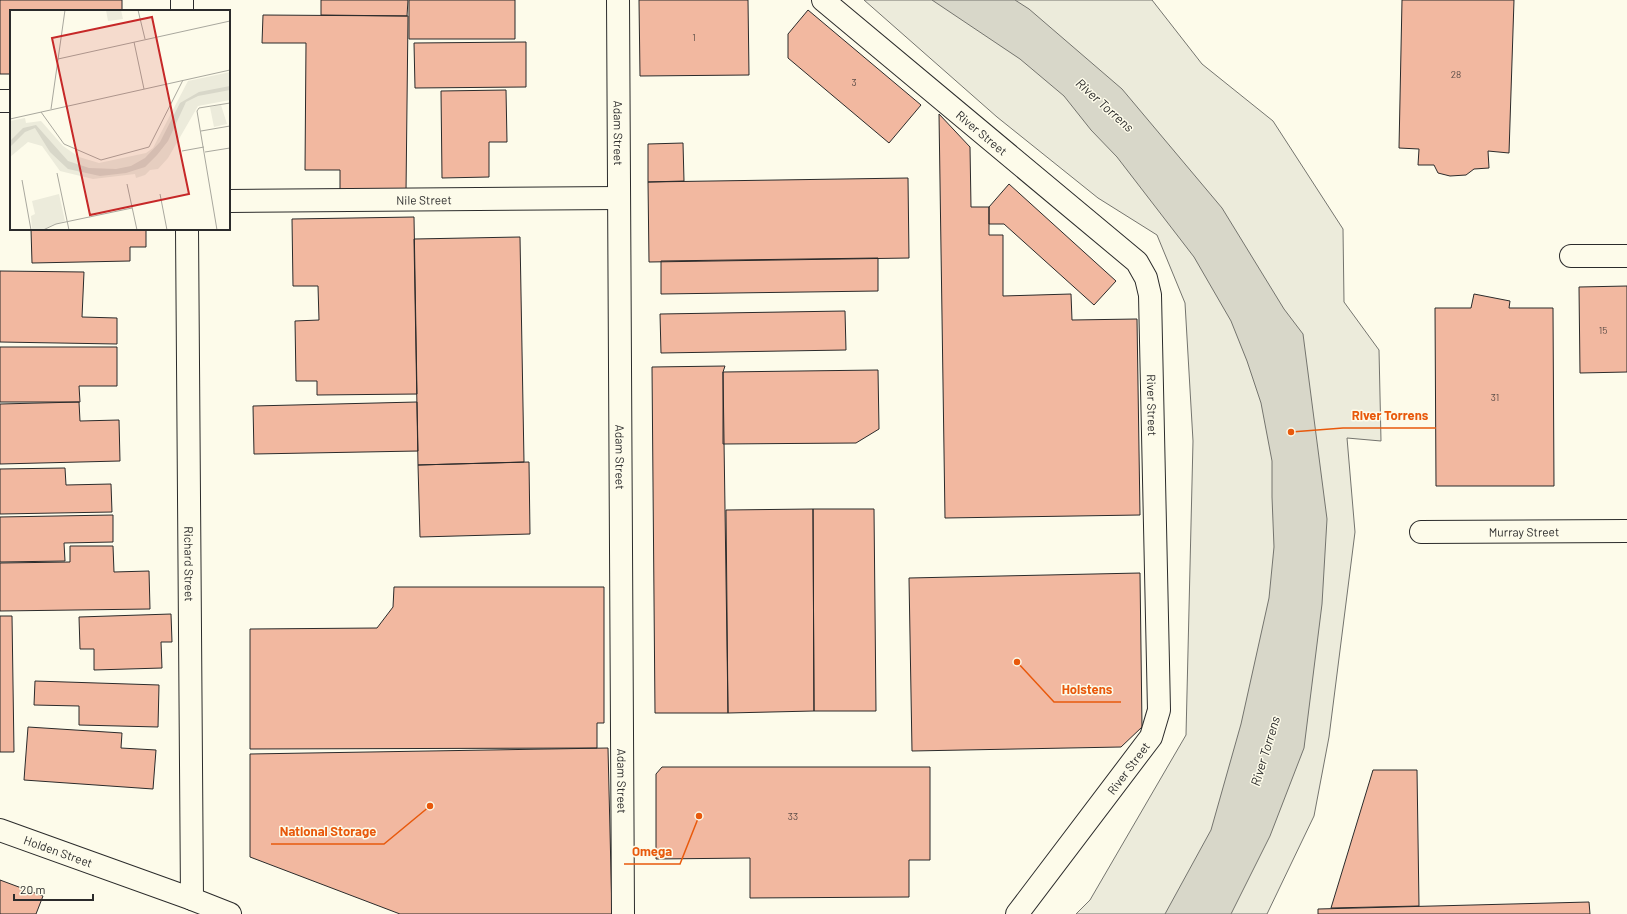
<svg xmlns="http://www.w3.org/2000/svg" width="1627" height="914" viewBox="0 0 1627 914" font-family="Barlow,sans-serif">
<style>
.green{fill:#ecebdb;stroke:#74746e}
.water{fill:#d8d7c9;stroke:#74746e}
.building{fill:#f2b8a0;stroke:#2b2b2b}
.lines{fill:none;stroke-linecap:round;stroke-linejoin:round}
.minor-casing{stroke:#2b2b2b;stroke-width:24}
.tertiary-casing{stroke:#2b2b2b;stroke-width:24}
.secondary-casing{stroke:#2b2b2b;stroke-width:24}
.minor{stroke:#fdfbea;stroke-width:22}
.tertiary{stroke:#fdfbea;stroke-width:22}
.secondary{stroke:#fdfbea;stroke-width:22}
.labels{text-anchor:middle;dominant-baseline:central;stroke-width:3;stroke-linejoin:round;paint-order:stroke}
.number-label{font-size:10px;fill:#5d4e48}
.street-label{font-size:12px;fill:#2b2b2b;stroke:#fdfbea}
.water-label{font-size:13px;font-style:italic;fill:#2b2b2b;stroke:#fdfbea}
.inset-road{fill:none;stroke:#a9a89e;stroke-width:1}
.view{fill:#c62828;fill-opacity:0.15;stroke:#c62828;stroke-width:2}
.inset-edge{fill:none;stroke:#2b2b2b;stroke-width:2}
.leader{fill:none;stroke:#e8590c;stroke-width:1.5}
.callout-dot{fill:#e8590c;stroke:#fdfbea;stroke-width:1.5}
.callout-label{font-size:13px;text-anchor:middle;font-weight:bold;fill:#e8590c;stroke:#fdfbea;stroke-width:3;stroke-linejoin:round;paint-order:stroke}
</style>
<rect width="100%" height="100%" fill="#fdfbea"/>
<path class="green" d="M 864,0 L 1152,0 L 1202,64 L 1273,121 L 1343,229 L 1344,302 L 1379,350 L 1381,441 L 1347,438 L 1355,532 L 1329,737 L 1314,816 L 1267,914 L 1076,914 L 1090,900 L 1186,735 L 1193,441 L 1185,303 L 1157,235 L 1098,198 L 997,117 Z"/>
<path class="water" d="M 932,0 L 1015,0 L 1029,9 L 1122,89 L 1222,208 L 1284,309 L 1303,334 L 1327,519 L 1322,604 L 1304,748 L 1270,836 L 1231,914 L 1165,914 L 1211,830 L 1241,724 L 1269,598 L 1274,547 L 1272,497 L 1272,461 L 1261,403 L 1247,361 L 1231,321 L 1194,257 L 1117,157 L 1091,130 L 1064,96 L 1020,59 Z"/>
<path class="building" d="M 0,0 L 122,0 L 122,11 L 11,11 L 11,74 L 0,74 Z
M 321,0 L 408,0 L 407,16 L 321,15 Z
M 409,0 L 515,0 L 515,39 L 409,39 Z
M 639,0 L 748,0 L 749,75 L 640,76 Z
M 1402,0 L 1514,0 L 1509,153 L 1488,151 L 1489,168 L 1474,169 L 1466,175 L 1450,176 L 1438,173 L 1434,165 L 1418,165 L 1419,149 L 1399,148 Z
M 808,10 L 921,105 L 889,143 L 788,58 L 788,34 Z
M 263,15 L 408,16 L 406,192 L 340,191 L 340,170 L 305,170 L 306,43 L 262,43 Z
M 526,42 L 526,87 L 415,88 L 414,43 Z
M 506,90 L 507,142 L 489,142 L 489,177 L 442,178 L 441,91 Z
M 939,114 L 970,147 L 971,207 L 989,207 L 989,235 L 1003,235 L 1003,296 L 1071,294 L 1072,320 L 1137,319 L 1140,515 L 945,518 Z
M 683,143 L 684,181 L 648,182 L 648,144 Z
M 908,178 L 909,258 L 649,262 L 648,182 Z
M 1009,184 L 1116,281 L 1094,305 L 1004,224 L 989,224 L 989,207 Z
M 414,217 L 417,394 L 317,395 L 317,381 L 296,381 L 295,321 L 319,320 L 318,286 L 293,286 L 292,219 Z
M 31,229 L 146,229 L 146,247 L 130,247 L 130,261 L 32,263 Z
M 520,237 L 524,462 L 418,465 L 414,239 Z
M 878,258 L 878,291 L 661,294 L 661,261 Z
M 0,271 L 84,272 L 82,317 L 117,318 L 117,344 L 0,342 Z
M 1627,286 L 1627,372 L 1580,373 L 1579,287 Z
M 1474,294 L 1510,301 L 1509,308 L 1553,308 L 1554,486 L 1436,486 L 1435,308 L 1471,308 Z
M 845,311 L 846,350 L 661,353 L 660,314 Z
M 0,347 L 117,347 L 117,386 L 79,386 L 80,402 L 0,402 Z
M 725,366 L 723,372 L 728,713 L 655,713 L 652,367 Z
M 878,370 L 879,429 L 856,443 L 723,444 L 723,372 Z
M 79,402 L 80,421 L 119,420 L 120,461 L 0,464 L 0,404 Z
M 417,402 L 418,451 L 254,454 L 253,406 Z
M 529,462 L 530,534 L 420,537 L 418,465 Z
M 65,468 L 66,485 L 111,484 L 112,512 L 0,514 L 0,469 Z
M 813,509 L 814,711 L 728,713 L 726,510 Z
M 813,509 L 874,509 L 876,711 L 814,711 Z
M 113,515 L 113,542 L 64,543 L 65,561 L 0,562 L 0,517 Z
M 70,546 L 113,546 L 114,572 L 149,571 L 150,609 L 0,611 L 0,563 L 70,562 Z
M 1140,573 L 1142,727 L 1121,747 L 912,751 L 909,578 Z
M 394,587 L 604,587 L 604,723 L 597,723 L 597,748 L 250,749 L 250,629 L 377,628 L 393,607 Z
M 171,614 L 172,642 L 161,642 L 162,668 L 94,670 L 94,649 L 80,649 L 79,617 Z
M 0,616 L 12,616 L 14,752 L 0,752 Z
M 35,681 L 159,685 L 158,727 L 79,725 L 79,706 L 34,705 Z
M 28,727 L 122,733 L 121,748 L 156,750 L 153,789 L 24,780 Z
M 608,748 L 612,914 L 400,914 L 250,857 L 250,754 Z
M 662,767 L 930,767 L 930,860 L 909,860 L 909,897 L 750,898 L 750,858 L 656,859 L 656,774 Z
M 1373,770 L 1417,770 L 1419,906 L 1331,908 Z
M 0,880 L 43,896 L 36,914 L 0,914 Z
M 1589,902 L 1590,914 L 1318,914 L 1318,909 Z"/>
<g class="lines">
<g class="minor-casing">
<g id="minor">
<path d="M 182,0 L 182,11"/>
<path d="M 0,101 L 11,101"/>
<path id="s1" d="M 229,201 L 619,198"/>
<path id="s2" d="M 187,229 L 192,899"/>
<path d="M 1571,256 L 1627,256"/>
<path id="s3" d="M 1421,532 L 1627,531"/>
<path id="s4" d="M 0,830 L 192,899 L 230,914"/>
</g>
</g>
<g class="tertiary-casing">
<g id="tertiary">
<path id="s5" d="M 823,0 L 1137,262 L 1146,278 L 1150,295 L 1159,710 L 1151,737 L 1017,914"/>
</g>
</g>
<g class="secondary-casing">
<g id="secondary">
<path id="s6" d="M 618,0 L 623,914"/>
</g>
</g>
<use href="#minor" class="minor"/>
<use href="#tertiary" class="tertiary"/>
<use href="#secondary" class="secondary"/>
</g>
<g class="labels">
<g class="number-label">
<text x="694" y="37">1</text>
<text x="1456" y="74">28</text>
<text x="854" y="82">3</text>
<text x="1603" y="330">15</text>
<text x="1495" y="397">31</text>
<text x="793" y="816">33</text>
</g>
<g class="street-label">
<text stroke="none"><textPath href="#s5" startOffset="207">River Street</textPath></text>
<text stroke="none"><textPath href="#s6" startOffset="133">Adam Street</textPath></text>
<text stroke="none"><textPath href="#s1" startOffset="195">Nile Street</textPath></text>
<text stroke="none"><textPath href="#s5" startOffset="555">River Street</textPath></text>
<text stroke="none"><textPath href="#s6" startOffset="457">Adam Street</textPath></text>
<text stroke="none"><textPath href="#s3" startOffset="103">Murray Street</textPath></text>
<text stroke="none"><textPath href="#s2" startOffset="335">Richard Street</textPath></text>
<text transform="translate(1128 768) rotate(-53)">River Street</text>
<text stroke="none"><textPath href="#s6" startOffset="781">Adam Street</textPath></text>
<text stroke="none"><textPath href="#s4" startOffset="62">Holden Street</textPath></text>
</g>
<g class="water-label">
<text transform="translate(1105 105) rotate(42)">River Torrens</text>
<text transform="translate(1265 751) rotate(-73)">River Torrens</text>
</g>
</g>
<g transform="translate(10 10)">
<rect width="220" height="220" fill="#fdfbea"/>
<path d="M 96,0 L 111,0 L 113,9 L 98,11 ZM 220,62 L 220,90 L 188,96 L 158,148 L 148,159 L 140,160 L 135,165 L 126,168 L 125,164 L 83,169 L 50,161 L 32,136 L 18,132 L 0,147 L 0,111 L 15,108 L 16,113 L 31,111 L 53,136 L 69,147 L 89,153 L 136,143 L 143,138 L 178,71 ZM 211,95 L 217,114 L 204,117 L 200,97 ZM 49,184 L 55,211 L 31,220 L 22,220 L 21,206 L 25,204 L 22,191 Z" fill="#ecebdb"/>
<path d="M 220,76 L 220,80 L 188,86 L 176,92 L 158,131 L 147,145 L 135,157 L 116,163 L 90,166 L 58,159 L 40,142 L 25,118 L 15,122 L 0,137 L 0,131 L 13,118 L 26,115 L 58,151 L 79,158 L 106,159 L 121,156 L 135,148 L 150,132 L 170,93 L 189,82 Z" fill="#d8d7c9"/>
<path class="inset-road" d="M 128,0 L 135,29M 124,32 L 134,79M 48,49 L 220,11M 41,99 L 55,0M 31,102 L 54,134 L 91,150 L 139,137 L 173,70M 0,109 L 220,60M 191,121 L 220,116M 172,141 L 194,137M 195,142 L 220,138M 47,163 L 59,220M 12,170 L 21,220M 117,174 L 127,220M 150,184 L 157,220M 33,220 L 46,214 L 122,198M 207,220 L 187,101 L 189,98 L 220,93"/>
<path class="view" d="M 142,7 L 179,184 L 80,205 L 42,28 Z"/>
<rect width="220" height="220" class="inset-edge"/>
</g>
<path class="leader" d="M1291 432L1343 428H1436M1017 662L1054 702H1121M430 806L384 844H271M699 816L680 864H624"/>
<g class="callout-dot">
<circle cx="1291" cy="432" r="4"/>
<circle cx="1017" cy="662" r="4"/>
<circle cx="430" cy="806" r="4"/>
<circle cx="699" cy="816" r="4"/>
</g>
<g class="callout-label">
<text x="1390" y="420">River Torrens</text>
<text x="1087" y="694">Holstens</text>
<text x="328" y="836">National Storage</text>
<text x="652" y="856">Omega</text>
</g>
<path d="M14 894v6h79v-6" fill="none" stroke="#2b2b2b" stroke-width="2"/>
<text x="20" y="894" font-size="12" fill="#2b2b2b" stroke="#fdfbea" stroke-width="3" paint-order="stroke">20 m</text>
</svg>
